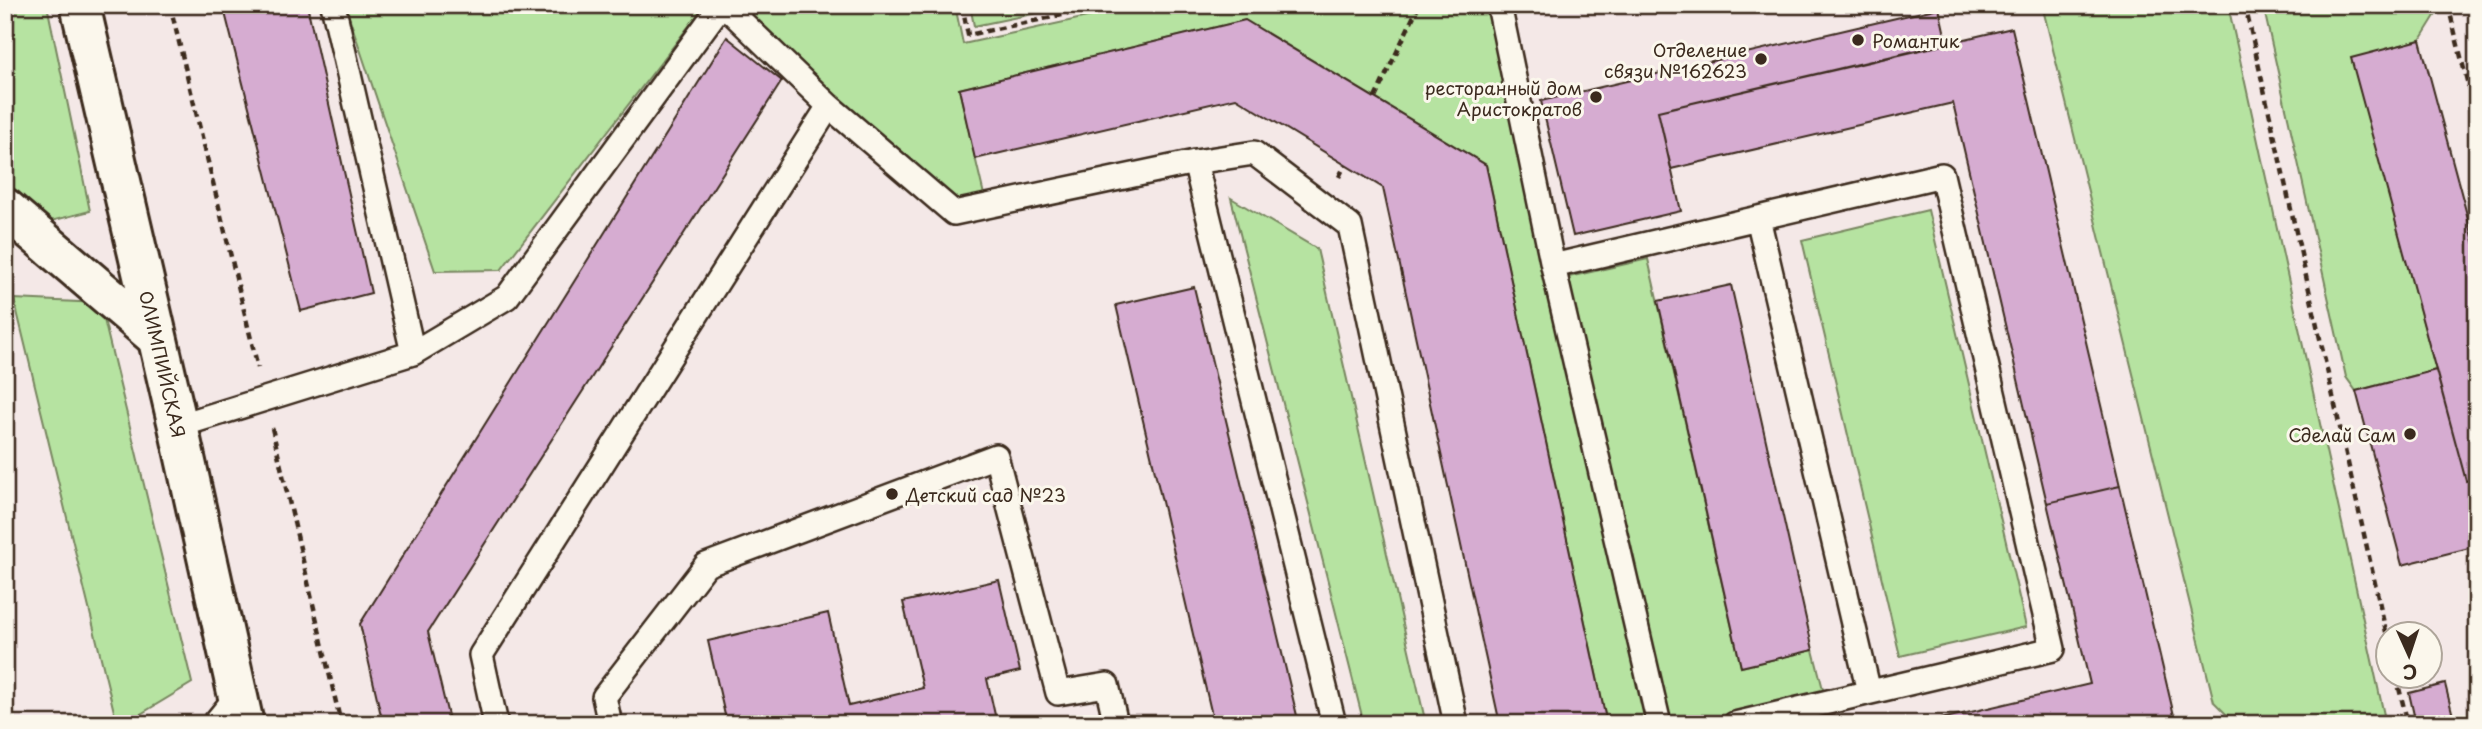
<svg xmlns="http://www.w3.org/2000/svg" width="2482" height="729" viewBox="0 0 2482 729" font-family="'Playpen Sans',sans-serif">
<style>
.green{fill:#b6e3a1;stroke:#788660;stroke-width:2}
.building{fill:#d6acd1;stroke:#3b2a1e;stroke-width:2}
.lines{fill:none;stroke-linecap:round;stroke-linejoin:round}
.lane-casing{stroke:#3b2a1e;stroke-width:28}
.street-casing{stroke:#3b2a1e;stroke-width:44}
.secondary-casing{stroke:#3b2a1e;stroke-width:44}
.path{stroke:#3b2a1e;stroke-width:4.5;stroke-dasharray:7 5;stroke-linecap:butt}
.lane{stroke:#fbf7ec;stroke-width:23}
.street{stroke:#fbf7ec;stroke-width:38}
.secondary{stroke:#fbf7ec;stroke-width:38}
.poi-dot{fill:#3b2a1e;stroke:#fbf7ec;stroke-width:2.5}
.labels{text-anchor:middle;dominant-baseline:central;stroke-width:6;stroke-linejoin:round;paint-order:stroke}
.poi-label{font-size:18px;fill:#3b2a1e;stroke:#fbf7ec;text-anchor:end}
.street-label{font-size:18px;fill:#3b2a1e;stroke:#fbf7ec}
</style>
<rect width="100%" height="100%" fill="#f4e8e7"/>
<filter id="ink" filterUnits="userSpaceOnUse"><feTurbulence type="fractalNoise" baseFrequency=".0143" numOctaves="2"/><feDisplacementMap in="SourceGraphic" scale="14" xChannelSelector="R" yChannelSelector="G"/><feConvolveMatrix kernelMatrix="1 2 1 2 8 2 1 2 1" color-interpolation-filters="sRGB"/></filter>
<g filter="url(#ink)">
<path class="green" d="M 5,5 L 47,5 L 90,211 L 20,229 L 5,214 Z
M 345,5 L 705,5 L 501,270 L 435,271 Z
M 731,5 L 955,5 L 963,44 L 1142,5 L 1492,5 L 1551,281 L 1648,259 L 1741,667 L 1813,650 L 1824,693 L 1697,724 L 1607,724 L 1486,165 L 1245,20 L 959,89 L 985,199 L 955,206 Z
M 970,5 L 1076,5 L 974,26 Z
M 2042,5 L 2228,5 L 2386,724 L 2236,724 L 2214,702 Z
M 2263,5 L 2413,5 L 2438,11 L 2420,40 L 2352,59 L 2436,370 L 2356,391 L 2346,377 Z
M 1231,198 L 1317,249 L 1426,724 L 1364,724 Z
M 1928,210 L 2026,627 L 1900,656 L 1802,240 Z
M 14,299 L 100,303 L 192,683 L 124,724 L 117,724 Z"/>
<path class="building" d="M 223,5 L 307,5 L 371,293 L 301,311 Z
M 1939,8 L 1947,44 L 1658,111 L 1681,211 L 1573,236 L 1541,101 Z
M 1245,20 L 1486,165 L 1607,724 L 1500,724 L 1383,188 L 1236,98 L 975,159 L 959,89 Z
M 2012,28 L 2120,486 L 2047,503 L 1953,103 L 1671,169 L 1658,111 Z
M 727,37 L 782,81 L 428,632 L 450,724 L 383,724 L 360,624 Z
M 2420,40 L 2477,252 L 2477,478 L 2466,481 L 2351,58 Z
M 1731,285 L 1813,650 L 1741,667 L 1658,301 Z
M 1194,287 L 1299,724 L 1214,724 L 1116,305 Z
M 2436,370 L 2466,481 L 2477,478 L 2477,546 L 2402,565 L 2356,391 Z
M 2120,486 L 2176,724 L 1920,724 L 2090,684 L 2047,503 Z
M 999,580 L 1020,671 L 987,679 L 997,724 L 727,724 L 708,641 L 828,613 L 849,706 L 923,688 L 903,602 Z
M 2445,684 L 2455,724 L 2416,724 L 2409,693 Z"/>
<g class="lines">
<g class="lane-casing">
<path id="lane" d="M 333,5 L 413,353
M 724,5 L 829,106 L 954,213 L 1195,162 L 1254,153 L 1350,226 L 1456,724
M 1499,5 L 1553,266 L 1659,724
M 1195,162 L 1334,724
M 1758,218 L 1869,692
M 1553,266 L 1942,175 L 2053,649 L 1735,724
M 178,426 L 413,353 L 507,297 L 721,5
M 214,724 L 237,696
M 496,724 L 481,655 L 829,106
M 610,724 L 604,697 L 706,565 L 996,456 L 1058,693 L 1107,685 L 1116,724"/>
</g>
<g class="street-casing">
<path id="street" d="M 5,208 L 156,337"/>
</g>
<g class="secondary-casing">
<path id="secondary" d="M 80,5 L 178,426 L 244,724"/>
</g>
<path class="path" d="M 170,5 L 258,368
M 962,5 L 968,35 L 1109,5
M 2245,5 L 2388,641
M 2448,5 L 2477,121
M 1375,98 L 1419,5
M 1339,177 L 1345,165
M 272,428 L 341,724
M 2396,676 L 2408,724"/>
<use href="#lane" class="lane"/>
<use href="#street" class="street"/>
<use href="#secondary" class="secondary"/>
</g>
</g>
<g class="poi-dot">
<circle cx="1858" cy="40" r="7"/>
<circle cx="1761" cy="59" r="7"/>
<circle cx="1596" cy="97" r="7"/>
<circle cx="2410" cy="434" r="7"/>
<circle cx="892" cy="494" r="7"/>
</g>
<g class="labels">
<g class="poi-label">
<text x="1872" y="40" text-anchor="start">Романтик</text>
<text x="1747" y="49">Отделение<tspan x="1747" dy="21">связи №162623</tspan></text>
<text x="1582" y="87">ресторанный дом<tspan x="1582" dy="21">Аристократов</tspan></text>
<text x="2396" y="434">Сделай Сам</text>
<text x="906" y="494" text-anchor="start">Детский сад №23</text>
</g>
<g class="street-label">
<text transform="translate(163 364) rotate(77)">ОЛИМПИЙСКАЯ</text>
</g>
</g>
<rect width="2482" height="729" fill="none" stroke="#fbf7ec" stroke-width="28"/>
<rect x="14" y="14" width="2454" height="701" fill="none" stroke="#3b2a1e" stroke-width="2.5" filter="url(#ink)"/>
<g transform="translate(2409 655) rotate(177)"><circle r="33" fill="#fbf7ec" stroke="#aea59a" stroke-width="2"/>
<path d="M0-5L12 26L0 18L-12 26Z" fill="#3b2a1e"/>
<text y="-10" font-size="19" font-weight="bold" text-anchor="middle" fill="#3b2a1e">С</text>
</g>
</svg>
